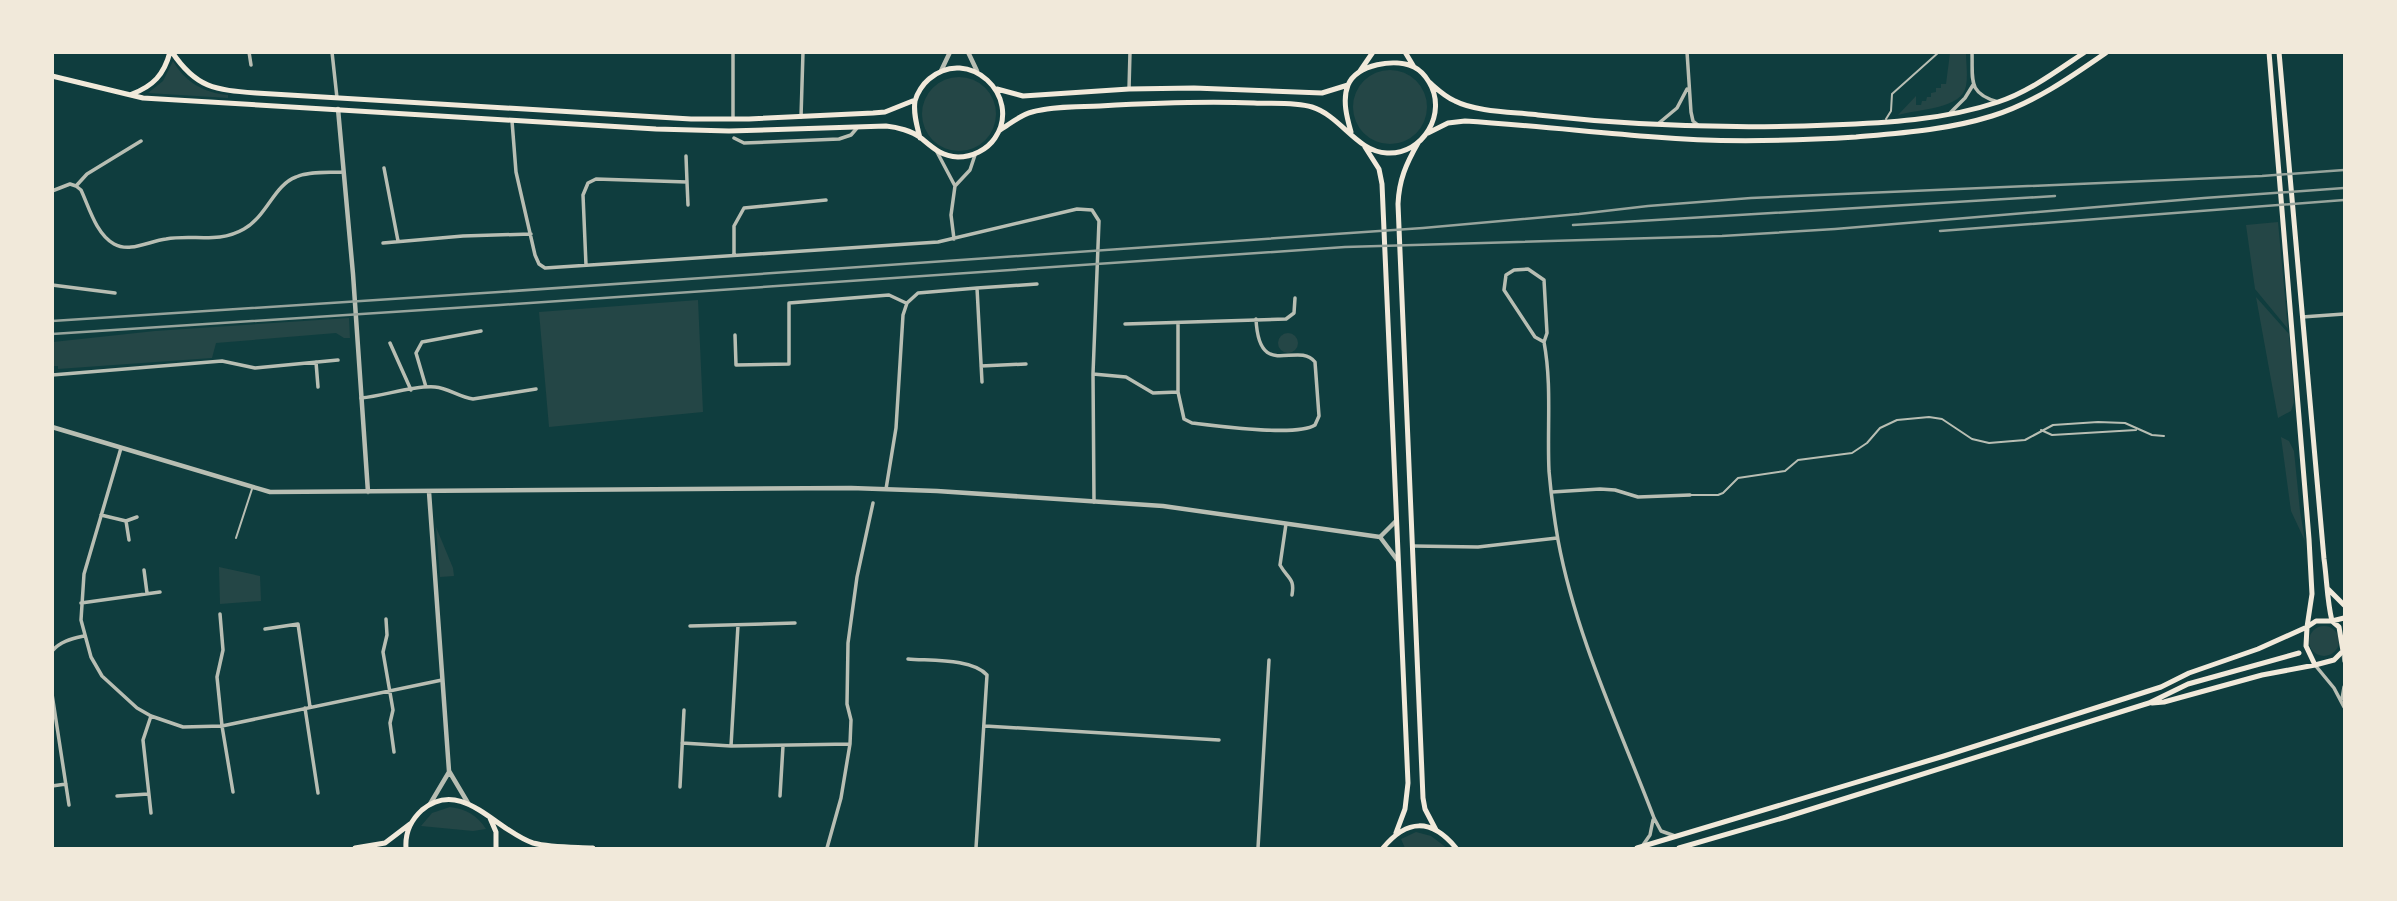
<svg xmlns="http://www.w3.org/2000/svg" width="2397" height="901" viewBox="0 0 2397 901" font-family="'Nunito Sans',sans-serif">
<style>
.green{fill:#244646}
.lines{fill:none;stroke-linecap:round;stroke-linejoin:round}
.service{stroke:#b8beb3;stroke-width:2}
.minor{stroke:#b8beb3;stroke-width:3.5}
.tertiary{stroke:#b8beb3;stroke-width:4.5}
.primary{stroke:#f1e9da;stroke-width:5}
.rail{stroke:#97a49c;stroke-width:2.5}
</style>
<rect width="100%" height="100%" fill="#0f3d3e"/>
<path class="green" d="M 1950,53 L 1966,53 C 1966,63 1968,75 1966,86 C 1962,109 1918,109 1898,115 L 1916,96 L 1916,105 L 1921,105 L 1922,101 L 1926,101 L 1927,97 L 1931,97 L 1931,93 L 1936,92 L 1936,88 L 1941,88 L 1941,84 L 1946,84 Z
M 173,61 C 185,82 204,93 228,95 L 228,98 L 148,93 L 163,81 Z
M1353 107a37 37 0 1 1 74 0a37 37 0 1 1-74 0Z
M922 114a37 37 0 1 1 74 0a37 37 0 1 1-74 0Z
M 2278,222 L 2288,329 L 2255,289 L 2246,225 Z
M 2256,297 L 2289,334 L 2294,402 L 2291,411 L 2278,418 Z
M 698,300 L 703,412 L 549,427 L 539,312 Z
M 349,318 L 350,338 L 344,338 L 336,333 L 216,343 L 212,358 L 58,369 L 58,366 L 53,366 L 53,342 L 155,331 Z
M1278 343a10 10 0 1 1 20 0a10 10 0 1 1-20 0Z
M 2281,437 L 2289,441 L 2294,451 L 2300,511 L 2305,541 L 2291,511 Z
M 436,527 L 453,568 L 454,576 L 440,577 Z
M 219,567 L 260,576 L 261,601 L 220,604 Z
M2309 641a15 15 0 1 1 30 0a15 15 0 1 1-30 0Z
M 450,807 C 466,809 477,815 486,829 L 473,831 L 421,826 L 432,813 Z
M 1416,832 L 1431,836 L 1447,848 L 1405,848 L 1401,839 Z"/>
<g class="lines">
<path class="service" d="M 1886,119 L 1891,111 L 1892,94 L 1939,52
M 2041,430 L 2052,435 L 2136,430
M 1691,495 L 1718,495 L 1723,493 L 1738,478 L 1785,471 L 1798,460 L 1852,453 L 1867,443 L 1880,428 L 1897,420 L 1929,417 L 1942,419 L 1972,439 L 1989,443 L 2025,440 L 2053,425 L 2098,422 L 2125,423 L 2152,435 L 2164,436
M 236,538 L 252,489"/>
<path class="minor" d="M 249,52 L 251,65
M 332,52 L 337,98
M 733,52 L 733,117
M 1687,52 L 1691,112 L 1693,121 L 1698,125
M 1972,52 C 1973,80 1967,93 1998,102
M 1129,89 L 1130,52
M 1950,113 L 1965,98 L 1973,85
M 801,117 L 803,52
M 512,121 L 516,172 L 535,255 L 539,264 L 545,268 L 938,242 L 1077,209 L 1092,210 L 1099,221 L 1093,374 L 1094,502
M 1659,123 L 1677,108 L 1687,89
M 734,138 L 744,143 L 839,139 L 851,135 L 857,128
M 937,152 L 955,186
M 384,168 L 398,241
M 687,182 L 688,205
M 76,186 L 81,190 C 89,207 96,234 114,244 C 130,253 149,241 166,239 C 193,234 218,244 244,229 C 267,216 274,185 296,177 C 310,171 328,173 343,172
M 52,191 L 70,184 L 76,186 L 87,174 L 141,141
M 954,239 L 951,215 L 955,186 L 970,170 L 975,155
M 383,243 L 463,236 L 531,234
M 734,255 L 734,226 L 744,208 L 826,200
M 586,265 L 583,195 L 588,183 L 596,179 L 687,182 L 686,156
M 1528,269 L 1544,280 L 1547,333 L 1544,342 L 1535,337 L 1504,290 L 1506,275 L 1514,270 Z
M 52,285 L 115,293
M 977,288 L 1037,284
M 2302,317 L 2344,314
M 1125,324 L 1286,319 L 1294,313 L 1295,298
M 735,335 L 736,365 L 789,364 L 789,303 L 889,295 L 906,303
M 1544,342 C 1552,385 1547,427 1549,471 C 1551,494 1554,517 1558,540 C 1576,637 1619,726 1654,818 L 1661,831 L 1675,836
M 390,343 L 411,390
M 316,362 L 318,387
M 981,366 L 1026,364
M 1093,374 L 1126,377 L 1153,393 L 1178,392 L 1178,324
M 52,375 L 222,361 L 255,368 L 338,360
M 426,387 L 416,353 L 422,342 L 481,331
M 1178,392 L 1184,419 L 1192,423 C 1217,426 1297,437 1315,425 L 1319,416 L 1315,362 C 1297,340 1259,382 1256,319
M 361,398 C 384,396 414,385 435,387 C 448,388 459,397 473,399 L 536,389
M 121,448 L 84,574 L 81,620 L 91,657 L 102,676 L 137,708 L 151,716 L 183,727 L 222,726 L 442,680
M 886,489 L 896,428 L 903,315 L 907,303 L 918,293 L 977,288 L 982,382
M 1552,492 L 1600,489 L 1615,490 L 1638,497 L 1690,495
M 101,515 L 126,521 L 129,540
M 126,521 L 137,517
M 1286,524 L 1280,565 C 1288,579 1295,578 1292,595
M 1413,546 L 1478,547 L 1557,538
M 144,570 L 147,593
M 81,603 L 160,592
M 220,614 L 223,650 L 217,677 L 222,726 L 233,792
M 386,619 L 387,635 L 383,652 L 393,710 L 390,723 L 394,752
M 690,626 L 795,623
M 265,629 L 298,624 L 310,707
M 52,651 C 61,641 71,639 84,636
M 2343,651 L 2344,661
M 908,659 C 930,661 972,658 987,675 L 976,848
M 2315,665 L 2334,688 L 2344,707
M 52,694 L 69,805
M 2342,699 L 2344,687
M 305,708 L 318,793
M 985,726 L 1219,740
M 682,743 L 731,746 L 850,744
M 731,746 L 738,625
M 52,786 L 66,784
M 680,787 L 684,710
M 117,796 L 148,794
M 780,796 L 783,746
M 151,813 L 143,740 L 151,716
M 1643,845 L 1650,835 L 1653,820
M 827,848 L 841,798 L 850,744 L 851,720 L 847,704 L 848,643 L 857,577 L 873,503
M 1258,848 L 1269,660"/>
<path class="tertiary" d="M 968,52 L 977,71
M 941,71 L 950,52
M 338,109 L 353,274 L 368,492
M 52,427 L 270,492 L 851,488 L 937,491 L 1163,506 L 1380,537 L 1398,561
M 429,492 L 449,771 L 468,803
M 1380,537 L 1396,521
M 430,804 L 449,772"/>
<path class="primary" d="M 172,52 C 196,88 215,90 256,93 L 691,119 L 749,119 L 873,113 L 885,112 L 915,100
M 1405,52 L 1414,67
M 2279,52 L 2324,559 C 2327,580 2327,601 2332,621 L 2344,618
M 1360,71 L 1373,52
M 52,76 L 143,98 L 656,129 L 729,131 L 886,126 C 897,127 912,131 921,138 C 933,148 941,156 958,157 C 972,157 987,150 995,138 C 1023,96 968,45 929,79 C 923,84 917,93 915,101 C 913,113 917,126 920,138
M 1429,82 C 1437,89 1445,97 1455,101 C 1476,112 1514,112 1538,115 C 1636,126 1732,129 1830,125 C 1885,123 1945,120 1998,102 C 2029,92 2058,70 2085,52
M 997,89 L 1023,96 L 1129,89 L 1194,88 L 1322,93 L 1348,85
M 132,94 C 153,86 164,75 170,52
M 1000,130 C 1010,124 1020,115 1032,112 C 1053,106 1078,107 1100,106 C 1152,103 1203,101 1254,103 C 1273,104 1294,102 1312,107 C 1341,116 1357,152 1387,153 C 1423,155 1448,113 1429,82 C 1426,77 1420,70 1414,67 C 1395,58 1357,64 1348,85 C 1342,100 1347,118 1351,132
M 1428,133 L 1448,123 L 1465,121 C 1528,125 1591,132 1655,137 C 1721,143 1790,141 1856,137 C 1902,133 1947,130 1992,116 C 2034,103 2071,77 2107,52
M 1418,143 C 1406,164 1399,180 1398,204 L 1423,798 L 1425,809 L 1436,830
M 1365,147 L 1379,169 L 1382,184 L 1408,783 L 1405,809 L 1396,833
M 2328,589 L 2344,605
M 2343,651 L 2339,627 L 2332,621 L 2316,621 L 2307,627 L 2306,646 L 2315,665 L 2334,660 L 2344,650
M 2152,703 L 2164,702 L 2262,675 L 2315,665
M 490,818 L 496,832 L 496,848
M 355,848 L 385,843 L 410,824
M 406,848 C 405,833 411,820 422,810 C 462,777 496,831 533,843 C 552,848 574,847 593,848
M 1383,848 C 1407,819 1431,818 1456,848
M 1637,848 L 1944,756 L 2161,687 L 2189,673 L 2258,649 L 2307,627 L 2312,594 L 2309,539 L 2269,52
M 1679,848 L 1786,817 L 2149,703 L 2188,684 L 2299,653"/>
<path class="rail" d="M 1573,225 L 2055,196
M 1940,231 L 2344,200
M 52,321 L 499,292 L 1423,228 L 1579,214 L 1648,206 L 1751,198 L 2262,176 L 2344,170
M 52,334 L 500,305 L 1345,247 L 1722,236 L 1835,229 L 2204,198 L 2344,188"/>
</g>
<rect width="2397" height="901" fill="none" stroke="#f1e9da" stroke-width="108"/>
</svg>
